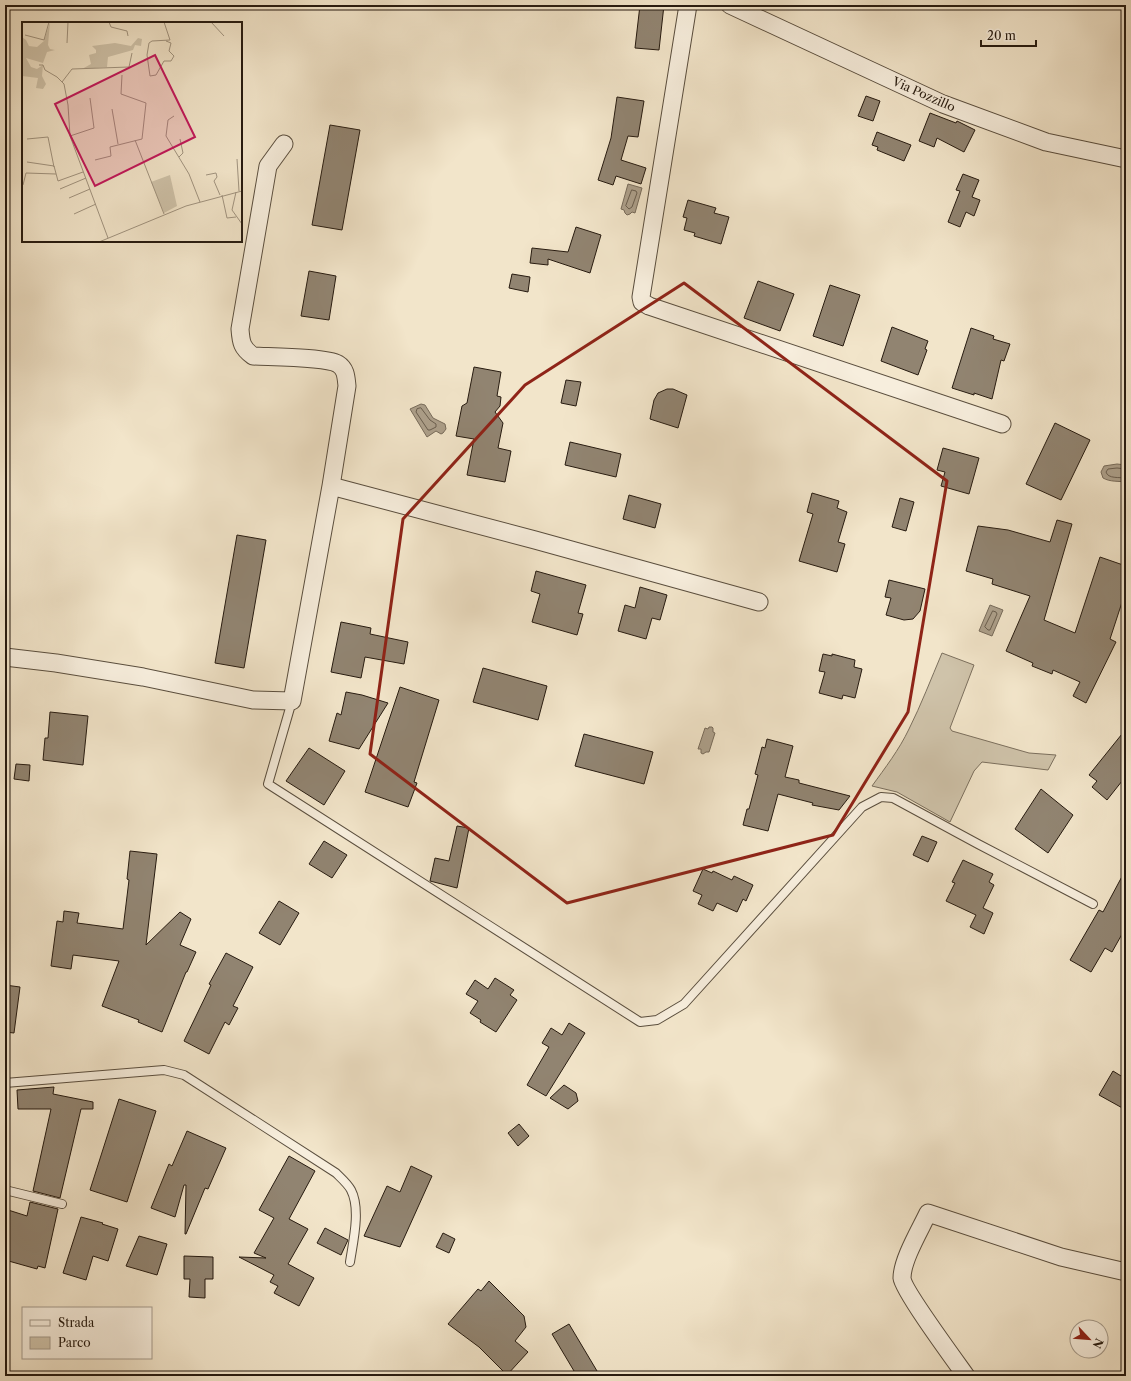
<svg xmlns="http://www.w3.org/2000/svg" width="1131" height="1381" viewBox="0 0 1131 1381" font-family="'Libre Caslon Text',serif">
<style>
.green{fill:#cfc3aa;stroke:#7b6f5d}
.water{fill:#ada08b;stroke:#776b5a}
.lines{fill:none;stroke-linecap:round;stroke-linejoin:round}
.shore{stroke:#6a5e4e;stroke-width:1}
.building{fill:#918471;stroke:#271b10}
.service-casing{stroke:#5a4e3e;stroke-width:10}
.minor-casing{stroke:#5a4e3e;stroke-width:19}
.service{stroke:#f7eedd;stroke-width:8}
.minor{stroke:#f7eedd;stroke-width:17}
.marked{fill:none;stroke:#8f2418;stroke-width:3;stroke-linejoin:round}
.labels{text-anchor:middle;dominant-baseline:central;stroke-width:4;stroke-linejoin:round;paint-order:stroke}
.street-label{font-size:12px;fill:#271b10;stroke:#f7eedd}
.inset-road{fill:none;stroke:#a19480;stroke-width:1}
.view{fill:#c2185b;fill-opacity:0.15;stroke:#c2185b;stroke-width:2}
.inset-edge{fill:none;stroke:#271b10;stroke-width:2}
</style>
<rect width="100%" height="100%" fill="#f2e5ca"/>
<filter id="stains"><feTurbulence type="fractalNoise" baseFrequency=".005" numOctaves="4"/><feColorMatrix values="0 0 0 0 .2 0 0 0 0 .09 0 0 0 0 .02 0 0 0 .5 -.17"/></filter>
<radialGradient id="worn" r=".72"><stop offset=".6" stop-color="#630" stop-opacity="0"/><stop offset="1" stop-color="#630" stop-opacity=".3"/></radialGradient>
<path class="green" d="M 942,653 L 974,665 L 950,728 L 952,731 L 1029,753 L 1056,755 L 1048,770 L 982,762 L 974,771 L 950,822 L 897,792 L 872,786 C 885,768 899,750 909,729 C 921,705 931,679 942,653 Z"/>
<path class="water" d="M 628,184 L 642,188 L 635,213 L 632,212 L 630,214 L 627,215 L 625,213 L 624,210 L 621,209 Z
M 421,404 L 425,405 L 433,418 L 445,424 L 446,429 L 443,433 L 441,434 L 436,431 L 427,437 L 410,409 Z
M 1117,464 L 1126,465 L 1126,482 C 1118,481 1110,482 1103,478 L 1101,472 L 1104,466 Z
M 990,605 L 1003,610 L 992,636 L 979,631 Z
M 709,727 L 712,727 L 713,728 L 713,732 L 715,733 L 709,752 L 706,752 L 703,754 L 701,753 L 701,749 L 698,749 L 705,728 L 708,729 Z"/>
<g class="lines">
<path class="shore" d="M 632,190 L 636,191 L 637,193 L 632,207 L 629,209 L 626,206 Z
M 421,408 L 430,420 L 436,424 L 436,427 L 430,430 L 428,430 L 416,412 L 417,409 Z
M 1126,469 L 1117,468 L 1108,469 L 1106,472 C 1108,479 1119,477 1126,478
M 993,611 L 996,612 L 997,614 L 990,630 L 988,630 L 985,627 Z"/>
</g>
<path class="building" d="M 640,5 L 664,5 L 659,50 L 635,48 Z
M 866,96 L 880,101 L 873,121 L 858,116 Z
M 617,97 L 644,101 L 638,137 L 628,136 L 621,160 L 646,168 L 641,184 L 616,176 L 613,185 L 598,180 L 611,138 Z
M 930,113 L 956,123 L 957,121 L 975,130 L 964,152 L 937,138 L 934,147 L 919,141 Z
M 330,125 L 360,130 L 342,230 L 312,225 Z
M 877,132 L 911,145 L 904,161 L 877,150 L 878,147 L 872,145 Z
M 963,174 L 979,180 L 972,197 L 980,200 L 974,216 L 966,212 L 960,227 L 948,222 L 960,191 L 956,190 Z
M 688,200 L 716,208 L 714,213 L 729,217 L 721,244 L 694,236 L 695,233 L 684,230 L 687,218 L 683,217 Z
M 576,227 L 601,235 L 590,273 L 548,259 L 548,265 L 530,263 L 532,248 L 568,252 Z
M 309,271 L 336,276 L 329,320 L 301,316 Z
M 512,274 L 530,277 L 528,292 L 509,288 Z
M 758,281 L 794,294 L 780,331 L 744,318 Z
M 830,285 L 860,295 L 843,346 L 813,336 Z
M 892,327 L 928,341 L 925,349 L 927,350 L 918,375 L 881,361 Z
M 971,328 L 994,336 L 993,339 L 1010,344 L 1004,361 L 1001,360 L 992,399 L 974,393 L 974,395 L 952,388 Z
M 474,367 L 501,372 L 497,396 L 501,397 L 500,406 L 495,412 L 503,423 L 498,448 L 511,451 L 505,482 L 467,475 L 474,439 L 456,436 L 462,406 L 467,403 Z
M 566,380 L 581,382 L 576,406 L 561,403 Z
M 667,389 L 673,389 L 687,395 L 678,428 L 650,419 L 654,400 L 658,393 Z
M 1055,423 L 1090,440 L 1061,500 L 1026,484 Z
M 570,442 L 621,454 L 616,477 L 565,465 Z
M 943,448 L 979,458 L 969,494 L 941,486 L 945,472 L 937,470 Z
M 812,493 L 839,501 L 837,508 L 847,512 L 838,542 L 845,544 L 837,572 L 799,561 L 813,514 L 807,512 Z
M 629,495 L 661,504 L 655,528 L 623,519 Z
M 900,498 L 914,502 L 906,531 L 892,527 Z
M 1057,520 L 1072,524 L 1044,620 L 1075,633 L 1100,557 L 1126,566 L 1126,590 L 1110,639 L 1116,642 L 1086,703 L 1073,696 L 1080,682 L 1053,670 L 1052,674 L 1032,666 L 1033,663 L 1006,651 L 1030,596 L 992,584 L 993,579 L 966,571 L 978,526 L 1008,530 L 1050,542 Z
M 237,535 L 266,540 L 244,668 L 215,663 Z
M 536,571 L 586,585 L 578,613 L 583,614 L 577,635 L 532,622 L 540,594 L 531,591 Z
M 889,580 L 925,589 L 920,611 L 913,619 L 904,620 L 886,615 L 891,598 L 885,597 Z
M 640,587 L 667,595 L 660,620 L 652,618 L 646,639 L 618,631 L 625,605 L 635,608 Z
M 341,622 L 371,628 L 370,634 L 408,642 L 404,664 L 365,657 L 361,678 L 331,672 Z
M 823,654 L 832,656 L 832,654 L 855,660 L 854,667 L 862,669 L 855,698 L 843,695 L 842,699 L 819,693 L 825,672 L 819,671 Z
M 483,668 L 547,686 L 538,720 L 473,702 Z
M 400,687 L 439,700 L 414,782 L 417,783 L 408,807 L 365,792 Z
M 346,692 L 362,695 L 388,703 L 359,749 L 329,741 L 337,713 L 341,715 Z
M 50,712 L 88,716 L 83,765 L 43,760 L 45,738 L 48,738 Z
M 1126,729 L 1126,776 L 1107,800 L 1092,787 L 1097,781 L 1089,775 Z
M 584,734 L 653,752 L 644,784 L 575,766 Z
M 767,739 L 793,746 L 785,777 L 799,780 L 799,783 L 850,796 L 839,810 L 812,805 L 813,803 L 778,794 L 768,831 L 743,825 L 747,809 L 749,809 L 758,775 L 755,774 L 762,747 L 765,748 Z
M 309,748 L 345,771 L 324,805 L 286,781 Z
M 16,764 L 30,765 L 29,781 L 14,779 Z
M 1041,789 L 1073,815 L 1048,853 L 1015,829 Z
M 457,826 L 469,828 L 457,888 L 430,881 L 435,858 L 449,861 Z
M 922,836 L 937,842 L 928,862 L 913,855 Z
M 324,841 L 347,855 L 332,878 L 309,864 Z
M 130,851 L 157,854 L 146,945 L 180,912 L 191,919 L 180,945 L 196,952 L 187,972 L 186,972 L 162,1032 L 138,1022 L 139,1020 L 102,1006 L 119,961 L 73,955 L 71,969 L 51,966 L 57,921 L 63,922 L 64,911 L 79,913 L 77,923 L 123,929 L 129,880 L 127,879 Z
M 963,860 L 993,874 L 989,882 L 994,885 L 983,908 L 993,913 L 984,934 L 970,927 L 976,915 L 946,901 L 955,883 L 952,882 Z
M 703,869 L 712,873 L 713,871 L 732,880 L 734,876 L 753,885 L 746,901 L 743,899 L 737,912 L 717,903 L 713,911 L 698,904 L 702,895 L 693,891 Z
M 1126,869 L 1126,927 L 1112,952 L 1105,948 L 1091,972 L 1070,960 L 1099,910 L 1103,912 Z
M 279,901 L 299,913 L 280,945 L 259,933 Z
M 226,953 L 253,967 L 233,1006 L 238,1008 L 229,1025 L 225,1022 L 209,1054 L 184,1041 L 211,985 L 209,984 Z
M 495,978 L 514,990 L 510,995 L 517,1000 L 496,1032 L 480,1022 L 481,1020 L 470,1013 L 478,1001 L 466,994 L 475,980 L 488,989 Z
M 5,985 L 20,987 L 14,1033 L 5,1032 Z
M 569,1023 L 585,1033 L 546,1096 L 527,1085 L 549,1047 L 542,1043 L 551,1028 L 562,1035 Z
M 1113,1071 L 1126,1079 L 1126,1110 L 1099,1095 Z
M 564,1085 L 576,1093 L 578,1101 L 568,1109 L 550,1098 Z
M 54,1087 L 53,1094 L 93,1102 L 93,1109 L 81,1109 L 60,1198 L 33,1191 L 51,1109 L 18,1109 L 17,1090 Z
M 119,1099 L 156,1111 L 127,1202 L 90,1190 Z
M 519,1124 L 529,1136 L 518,1146 L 508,1133 Z
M 187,1131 L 226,1148 L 208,1189 L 205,1188 L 186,1234 L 185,1234 L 186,1185 L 184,1185 L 175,1217 L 151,1208 L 169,1164 L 172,1166 Z
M 289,1156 L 315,1171 L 289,1219 L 308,1229 L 288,1264 L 314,1278 L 299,1306 L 274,1293 L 278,1286 L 270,1282 L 274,1275 L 239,1257 L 266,1258 L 254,1253 L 274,1218 L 259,1210 Z
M 411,1166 L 432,1176 L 400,1247 L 364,1236 L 387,1186 L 400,1192 Z
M 30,1202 L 58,1209 L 45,1268 L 38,1266 L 37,1269 L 5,1260 L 5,1209 L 27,1216 Z
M 81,1217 L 103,1223 L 102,1224 L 118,1229 L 108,1261 L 93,1256 L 86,1280 L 63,1273 Z
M 325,1228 L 348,1240 L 341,1255 L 317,1243 Z
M 443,1233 L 455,1239 L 449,1253 L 436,1247 Z
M 139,1236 L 167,1244 L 157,1275 L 126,1266 Z
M 184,1256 L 213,1257 L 213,1279 L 205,1279 L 205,1298 L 189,1297 L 190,1279 L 184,1279 Z
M 489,1281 L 524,1316 L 526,1327 L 515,1341 L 528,1352 L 507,1375 L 479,1347 L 448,1324 L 478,1289 L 481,1291 Z
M 569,1324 L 600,1376 L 577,1376 L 552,1334 Z"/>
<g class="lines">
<g class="service-casing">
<path id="service" d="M 292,701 L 268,784 L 640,1022 L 657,1020 L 684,1004 L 862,807 L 881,797 L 893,798 L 978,844 L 1093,904
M 5,1083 L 164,1070 L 184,1075 L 336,1173 C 341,1178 348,1184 351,1190 C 361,1209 353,1242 350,1262
M 5,1190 L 62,1204"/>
</g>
<g class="minor-casing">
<path id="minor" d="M 688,5 L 641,297 L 642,302 L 649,306 L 1002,424
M 730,5 L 943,104 L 1046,142 L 1126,159
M 331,486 L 535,540 L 759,602
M 5,657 L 56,663 L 143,677 L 253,700 L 292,701 L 331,486 L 347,386 C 346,377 346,369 338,364 C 326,357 270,357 253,356 C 242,348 241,343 240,329 L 268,166 L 284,144
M 966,1376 C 956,1362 903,1290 902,1278 C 902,1260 920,1230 928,1213 L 1061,1257 L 1126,1272"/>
</g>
<use href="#service" class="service"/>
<use href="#minor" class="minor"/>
</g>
<path class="marked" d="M 684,283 L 947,481 L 908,712 L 833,835 L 567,903 L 370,754 L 403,519 L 525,385 Z"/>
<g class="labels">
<g class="street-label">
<text transform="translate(924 94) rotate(24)">Via Pozzillo</text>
</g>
</g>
<g transform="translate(22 22)">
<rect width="220" height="220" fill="#f2e5ca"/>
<path d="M 28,0 L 26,23 L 28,27 L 33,28 L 25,30 L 21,41 L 4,36 L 9,45 L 15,47 L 21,43 L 20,54 L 24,62 L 21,67 L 14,66 L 16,56 L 0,54 L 0,15 L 4,18 L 7,24 L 15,25 L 22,19 ZM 116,16 L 120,17 L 119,24 L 113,23 L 111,28 L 86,35 L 85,45 L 60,47 L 69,42 L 67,33 L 74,31 L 74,28 L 70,24 L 93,21 L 109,24 ZM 148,153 L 155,184 L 142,191 L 129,160 Z" fill="#cfc3aa"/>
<path class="inset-road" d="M 87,0 L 89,5 L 105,9 L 106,14M 142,0 L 148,18 L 130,19 L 127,21 L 125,33 L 128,54 L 134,53 L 142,39 L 149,39 L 152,34 L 147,29 L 149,21 L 144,19M 189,0 L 202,14M 3,13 L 22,18 L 27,0M 45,21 L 46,0M 17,43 L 21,43 L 23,48 L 35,55 L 42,62 L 46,83 L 48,114 L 86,216M 40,60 L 50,47 L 107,45 L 110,31M 90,87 L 96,122M 152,94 L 146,98 L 144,114 L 167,152 L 178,180M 48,114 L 72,106 L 68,76M 5,117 L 26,115 L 32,145M 113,118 L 142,192M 157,135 L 161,131 L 158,117M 215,137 L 217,169M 73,138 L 89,134 L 88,125 L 120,117 L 124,81 L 99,72 L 100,53M 5,140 L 32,144 L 36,159 L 61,150M 184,153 L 194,151 L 195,155 L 192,159 L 198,173M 1,163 L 4,151 L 34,152M 38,167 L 64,156M 214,170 L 210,188 L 220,202M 200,173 L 205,196 L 214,195M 47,176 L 68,167M 52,192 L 74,182M 77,220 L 164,184 L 220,169"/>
<path class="view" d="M 133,33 L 173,115 L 73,164 L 33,82 Z"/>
<rect width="220" height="220" class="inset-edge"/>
</g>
<rect width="1131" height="1381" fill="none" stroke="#f2e5ca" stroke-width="20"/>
<rect x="6" y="6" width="1119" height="1369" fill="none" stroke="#271b10" stroke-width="2"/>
<rect x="10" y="10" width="1111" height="1361" fill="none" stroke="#271b10"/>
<rect x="22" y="1307" width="130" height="52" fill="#f7eedd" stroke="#a49a8b"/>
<rect x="30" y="1320" width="20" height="6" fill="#f7eedd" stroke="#a49a8b"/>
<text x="58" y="1327" font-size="12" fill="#271b10">Strada</text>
<rect x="30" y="1337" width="20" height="12" fill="#cfc3aa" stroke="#a49a8b"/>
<text x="58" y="1347" font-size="12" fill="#271b10">Parco</text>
<g transform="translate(1089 1339) rotate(116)"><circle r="19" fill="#f7eedd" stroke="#a49a8b"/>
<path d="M0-3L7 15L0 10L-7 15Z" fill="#8f2418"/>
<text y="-6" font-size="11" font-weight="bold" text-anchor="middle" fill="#271b10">N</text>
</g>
<path d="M981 40v6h55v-6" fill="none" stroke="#271b10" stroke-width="2"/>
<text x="987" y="40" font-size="12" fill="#271b10" stroke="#f7eedd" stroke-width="3" paint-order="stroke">20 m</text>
<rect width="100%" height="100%" filter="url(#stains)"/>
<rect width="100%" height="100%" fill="url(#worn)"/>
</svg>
